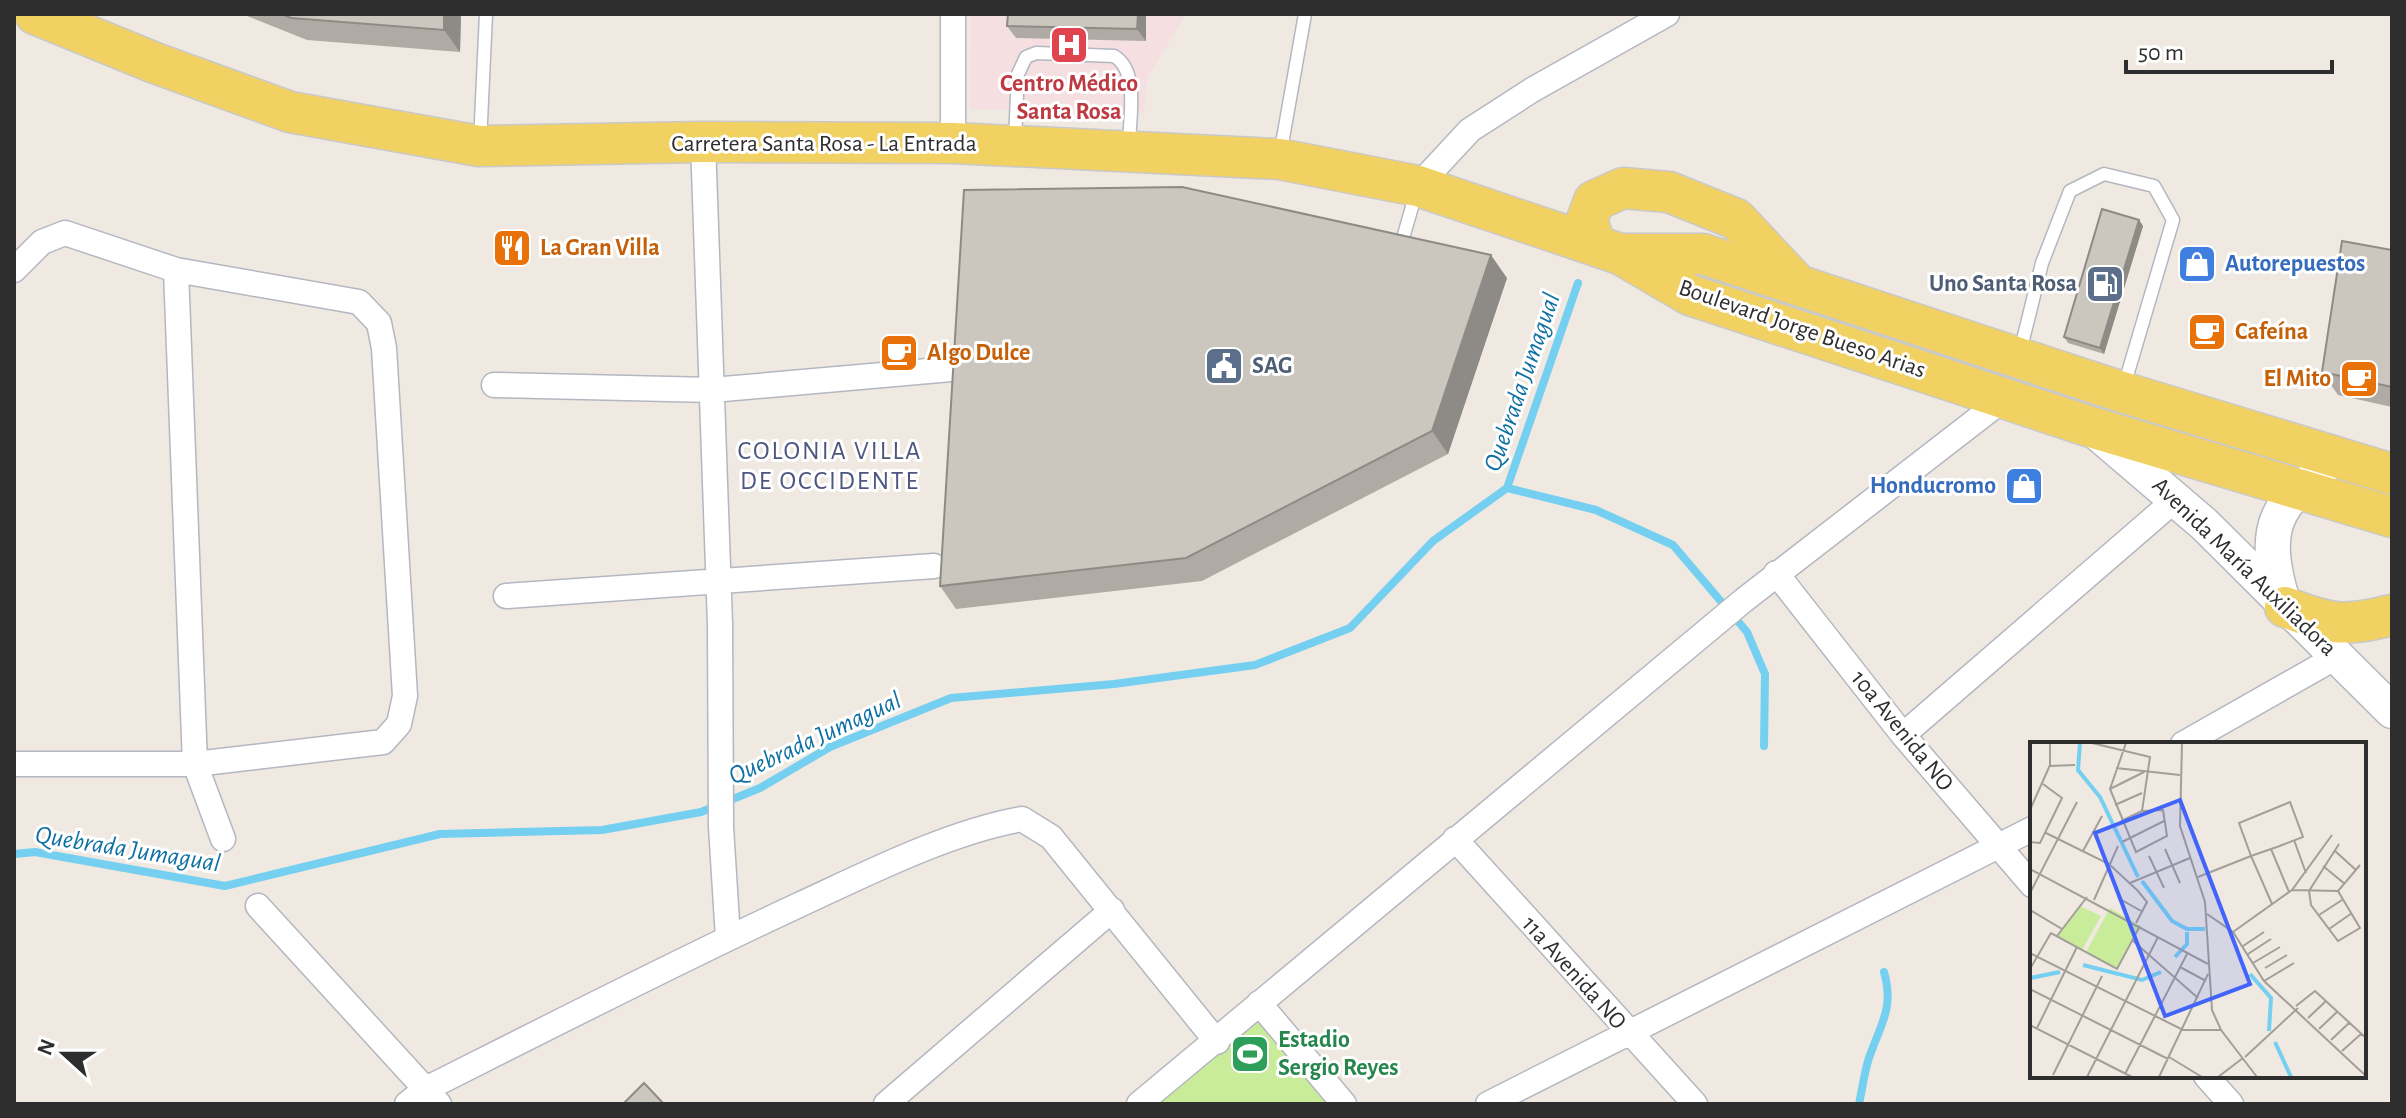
<svg xmlns="http://www.w3.org/2000/svg" width="2406" height="1118" viewBox="0 0 2406 1118" font-family="'Alegreya Sans',sans-serif">
<style>
.medical{fill:#f5dfe0}
.pitch{fill:#c9ec9a}
.lines{fill:none;stroke-linecap:round;stroke-linejoin:round}
.stream{stroke:#75cff0;stroke-width:8}
.lane-casing{stroke:#b4b7c1;stroke-width:15}
.street-casing{stroke:#b4b7c1;stroke-width:27}
.secondary-casing{stroke:#b4b7c1;stroke-width:37}
.primary-casing{stroke:#c9c9c9;stroke-width:43}
.lane{stroke:#fff;stroke-width:12}
.street{stroke:#fff;stroke-width:24}
.secondary{stroke:#fff;stroke-width:34}
.primary{stroke:#f2d163;stroke-width:40}
.wall{fill:#afaba4}
.shaded-wall{fill:#8e8b86}
.building{fill:#cbc7bf;stroke:#8e8b86;stroke-width:2}
.labels{text-anchor:middle;dominant-baseline:central;stroke-width:6;stroke-linejoin:round;paint-order:stroke}
.health-label{font-size:24px;font-weight:bold;fill:#be3a42;stroke:#fff}
.street-label{font-size:24px;fill:#2e2e2e;stroke:#fff}
.food-label{font-size:24px;font-weight:bold;fill:#c56008;stroke:#fff;text-anchor:start}
.shop-label{font-size:24px;font-weight:bold;fill:#366cbe;stroke:#fff;text-anchor:start}
.service-label{font-size:24px;font-weight:bold;fill:#4e5e75;stroke:#fff;text-anchor:end}
.leisure-label{font-size:24px;font-weight:bold;fill:#27864d;stroke:#fff;text-anchor:start}
.water-label{font-size:26px;font-style:italic;fill:#0d6fa3;stroke:#fff}
.neighbourhood-label{font-size:26px;letter-spacing:2px;fill:#4d5680;stroke:#fff}
.inset-river{fill:none;stroke:#75cff0;stroke-width:4}
.inset-road{fill:none;stroke:#a29e99;stroke-width:2}
.view{fill:#4264fb;fill-opacity:0.15;stroke:#4264fb;stroke-width:4}
.inset-edge{fill:none;stroke:#2e2e2e;stroke-width:4}
</style>
<rect width="100%" height="100%" fill="#efe9e1"/>
<path class="medical" d="M 971,14 L 1186,14 L 1148,77 L 1144,113 L 970,109 Z"/>
<path class="pitch" d="M 1259,1003 L 1347,1104 L 1136,1104 Z"/>
<g class="lines">
<path class="stream" d="M 1507,488 L 1596,510 L 1673,545 L 1747,632 L 1765,674 L 1764,746
M 14,854 L 35,852 L 225,886 L 440,834 L 602,830 L 701,812 L 760,788 L 830,747 L 951,698 L 1114,684 L 1255,665 L 1350,628 L 1433,541 L 1507,488 L 1578,283
M 1859,1104 C 1862,1090 1864,1075 1868,1061 C 1879,1026 1895,1010 1884,972"/>
<g class="lane-casing">
<path id="lane" d="M 1015,139 L 1018,74 L 1026,57 L 1036,53 L 1114,56 C 1140,71 1129,120 1129,146
M 480,143 L 486,14
M 1280,155 L 1305,14
M 1399,252 L 1416,193
M 2020,352 L 2042,263 L 2070,191 L 2104,174 L 2154,186 L 2173,220 L 2124,386"/>
</g>
<g class="street-casing">
<path id="street" d="M 703,142 L 720,624 L 721,827 L 728,938
M 953,143 L 953,14
M 1418,186 L 1470,130 L 1532,90 L 1667,14
M 14,270 L 42,242 L 65,233 L 176,270 L 359,302 L 379,323 L 384,348 L 405,696 L 399,724 L 383,742 L 195,764 L 14,764
M 176,270 L 195,764 L 223,839
M 494,385 L 712,390 L 951,369
M 1776,573 L 1903,735 L 2032,885
M 506,596 L 934,566
M 1903,735 L 2176,499
M 2183,744 L 2338,656
M 1455,839 L 1695,1104
M 258,906 L 439,1104
M 1259,1003 L 1344,1104
M 2206,1076 L 2231,1104
M 407,1104 L 424,1090 C 549,1027 674,963 801,904 C 868,873 949,832 1022,819 L 1051,837 L 1217,1042
M 886,1104 L 1112,910
M 1139,1104 L 1744,600 L 2005,398
M 1488,1104 L 2032,829"/>
</g>
<g class="secondary-casing">
<path id="secondary" d="M 2094,430 L 2204,524 L 2392,711
M 2284,605 C 2266,549 2264,508 2319,475"/>
</g>
<g class="primary-casing">
<path id="primary" d="M 35,14 L 155,63 L 290,112 L 479,146 L 703,142 L 953,143 L 1279,159 L 1418,186 L 1620,254 L 1690,295 L 2091,427 L 2392,517
M 1595,244 L 1587,220 L 1594,201 L 1623,188 L 1669,192 L 1736,219 L 1795,282
M 1623,254 L 1703,254 L 2122,392 L 2392,474
M 2285,607 C 2331,625 2343,627 2392,615"/>
</g>
<use href="#lane" class="lane"/>
<use href="#street" class="street"/>
<use href="#secondary" class="secondary"/>
<use href="#primary" class="primary"/>
</g>
<path class="wall" d="M 242,14 L 461,14 L 460,52 L 307,40 Z
M 1008,14 L 1146,14 L 1146,41 L 1016,38 L 1007,26 Z
M 2139,220 L 2143,226 L 2104,354 L 2068,343 L 2064,337 Z
M 2392,250 L 2392,407 L 2338,395 L 2322,372 Z
M 1507,278 L 1448,454 L 1202,581 L 956,609 L 940,586 Z"/>
<path class="shaded-wall" d="M 444,14 L 461,14 L 460,52 L 444,30 Z
M 1138,14 L 1146,14 L 1146,41 L 1137,29 Z
M 2139,220 L 2143,226 L 2104,354 L 2100,348 Z
M 1491,255 L 1507,278 L 1448,454 L 1432,431 Z"/>
<path class="building" d="M 282,14 L 444,14 L 444,30 L 291,18 Z
M 1008,14 L 1138,14 L 1137,29 L 1007,26 Z
M 1182,187 L 1491,255 L 1432,431 L 1186,558 L 940,586 L 964,190 Z
M 2102,209 L 2139,220 L 2100,348 L 2064,337 Z
M 2342,241 L 2392,250 L 2392,387 L 2322,372 Z
M 644,1083 L 664,1104 L 623,1104 Z"/>
<defs>
<g id="hospital-square" transform="scale(2)"><rect x="-9" y="-9" width="18" height="18" rx="4" fill="#e0444e" stroke="#fff"/><path d="M-5-5h3v3.5h4V-5h3V5h-3V1.5h-4V5h-3Z" fill="#fff"/></g>
<g id="restaurant-square" transform="scale(2)"><rect x="-9" y="-9" width="18" height="18" rx="4" fill="#e8710a" stroke="#fff"/><path d="M-5-6h1v4h1v-4h1v4h1v-4h1v5L-1.5 .5V6h-2V.5L-5-1ZM5-6V6H3V1.5H1.5Q1.5-4 5-6Z" fill="#fff"/></g>
<g id="shop-square" transform="scale(2)"><rect x="-9" y="-9" width="18" height="18" rx="4" fill="#3f7fe0" stroke="#fff"/><path d="M-5-2.5h2.3a2.7 3.5 0 0 1 5.4 0H5L5.5 6h-11ZM-1.5-2.5h3a1.5 2.3 0 0 0-3 0Z" fill="#fff"/></g>
<g id="fuel-square" transform="scale(2)"><rect x="-9" y="-9" width="18" height="18" rx="4" fill="#5c6f8a" stroke="#fff"/><path d="M-5.5-6h7V0h2V4h1.3V-2.5L3-4.5l.8-.8L6-3V5H2.5V1h-1V6h-7ZM-4.2-4.7v3.2H.2V-4.7Z" fill="#fff"/></g>
<g id="cafe-square" transform="scale(2)"><rect x="-9" y="-9" width="18" height="18" rx="4" fill="#e8710a" stroke="#fff"/><path d="M-5.5-4.5H6V0H3Q3 3.5 0 3.5H-2.5Q-5.5 3.5-5.5 0ZM3-3.2v2h1.7v-2ZM-6 4.5H4V6H-6Z" fill="#fff"/></g>
<g id="civic-square" transform="scale(2)"><rect x="-9" y="-9" width="18" height="18" rx="4" fill="#5c6f8a" stroke="#fff"/><path d="M-.6-6.5H3V-4.5H.6V-3L4-1V1h2V6H-6V1h2V-1L-.6-3ZM-1.2 2.5V6h2.4V2.5Z" fill="#fff"/></g>
<g id="stadium-square" transform="scale(2)"><rect x="-9" y="-9" width="18" height="18" rx="4" fill="#2e9e5b" stroke="#fff"/><path d="M0-5a6.5 5 0 1 0 0 10a6.5 5 0 1 0 0-10ZM-3.5-1.8h7v3.6h-7Z" fill="#fff"/></g>
</defs>
<g fill-rule="evenodd">
<use href="#hospital-square" x="1069" y="45"/>
<use href="#restaurant-square" x="512" y="248"/>
<use href="#shop-square" x="2197" y="264"/>
<use href="#fuel-square" x="2105" y="284"/>
<use href="#cafe-square" x="2207" y="332"/>
<use href="#cafe-square" x="899" y="353"/>
<use href="#civic-square" x="1224" y="366"/>
<use href="#cafe-square" x="2359" y="379"/>
<use href="#shop-square" x="2024" y="486"/>
<use href="#stadium-square" x="1250" y="1054"/>
</g>
<g class="labels">
<g class="health-label">
<text x="1069" y="84">Centro Médico<tspan x="1069" dy="28">Santa Rosa</tspan></text>
</g>
<g class="street-label">
<text x="824" y="144">Carretera Santa Rosa - La Entrada</text>
<text transform="translate(1802 329) rotate(19)">Boulevard Jorge Bueso Arias</text>
<text transform="translate(2244 567) rotate(44)">Avenida María Auxiliadora</text>
<text transform="translate(1902 731) rotate(51)">10a Avenida NO</text>
<text transform="translate(1574 973) rotate(48)">11a Avenida NO</text>
</g>
<g class="food-label">
<text x="540" y="248">La Gran Villa</text>
<text x="2235" y="332">Cafeína</text>
<text x="927" y="353">Algo Dulce</text>
<text x="2331" y="379" text-anchor="end">El Mito</text>
</g>
<g class="shop-label">
<text x="2225" y="264">Autorepuestos</text>
<text x="1996" y="486" text-anchor="end">Honducromo</text>
</g>
<g class="service-label">
<text x="2077" y="284">Uno Santa Rosa</text>
<text x="1252" y="366" text-anchor="start">SAG</text>
</g>
<g class="leisure-label">
<text x="1278" y="1040">Estadio<tspan x="1278" dy="28">Sergio Reyes</tspan></text>
</g>
<g class="water-label">
<text transform="translate(1522 382) rotate(-71)">Quebrada Jumagual</text>
<text transform="translate(815 738) rotate(-25)">Quebrada Jumagual</text>
<text transform="translate(128 849) rotate(9)">Quebrada Jumagual</text>
</g>
<g class="neighbourhood-label">
<text x="830" y="451">COLONIA VILLA<tspan x="830" dy="30">DE OCCIDENTE</tspan></text>
</g>
</g>
<g transform="translate(2030 742)">
<rect width="336" height="336" fill="#efe9e1"/>
<path d="M 50,164 L 71,174 L 52,208 L 27,194 ZM 80,166 L 110,184 L 87,227 L 56,210 Z" fill="#c9ec9a"/>
<path class="inset-river" d="M 50,1 L 48,28 L 70,55 L 108,135M 112,139 L 142,179 L 157,187 L 175,187M 145,215 L 157,202 L 157,190M 53,223 L 112,238 L 131,230M 220,232 L 241,256 L 239,289M 0,236 L 30,230M 245,300 L 261,335"/>
<path class="inset-road" d="M 62,1 L 120,15 L 112,69 L 91,79M 96,1 L 80,47 L 106,110 L 137,94 L 133,68 L 112,69M 152,1 L 150,84 L 175,160 L 182,268 L 191,288 L 227,335M 19,24 L 45,23M 86,26 L 150,33M 80,47 L 114,30M 85,63 L 112,51M 0,68 L 20,23 L 20,1M 16,91 L 79,122 L 108,149 L 117,160 L 106,181M 264,98 L 276,131M 0,100 L 10,101 L 32,56 L 13,42M 92,100 L 134,79M 309,102 L 279,149 L 281,163 L 308,199 L 330,186 L 308,149 L 330,123M 135,107 L 150,141M 241,107 L 259,150M 53,109 L 72,74M 305,109 L 326,128M 119,114 L 134,146M 293,124 L 315,142M 0,127 L 178,222M 168,135 L 221,114 L 241,107 L 247,105 L 273,95 L 260,60 L 209,81 L 221,114 L 242,162M 100,141 L 160,116M 262,148 L 308,149M 0,151 L 47,60M 88,156 L 113,170M 64,158 L 88,104M 0,168 L 32,187M 177,172 L 203,190 L 234,239 L 336,334M 289,173 L 312,158M 299,187 L 322,171M 203,190 L 262,148 L 302,93M 27,194 L 57,155M 102,198 L 168,256M 213,204 L 234,190M 0,211 L 153,288 L 191,288M 218,212 L 241,197M 223,221 L 250,205M 150,225 L 176,239M 235,226 L 257,213M 0,227 L 21,191 L 87,227 L 110,184M 234,239 L 264,221M 0,247 L 138,317M 266,264 L 285,249 L 336,296M 278,276 L 296,259M 0,283 L 102,335M 7,286 L 47,205M 289,287 L 308,269M 301,298 L 320,280M 312,309 L 331,292M 139,315 L 172,335M 215,315 L 268,266M 95,332 L 158,210M 23,333 L 72,234M 57,335 L 128,195M 129,335 L 178,232M 188,335 L 213,316"/>
<path class="view" d="M 150,58 L 220,242 L 135,274 L 65,91 Z"/>
<rect width="336" height="336" class="inset-edge"/>
</g>
<rect width="2406" height="1118" fill="none" stroke="#2e2e2e" stroke-width="32"/>
<g transform="translate(64 1054) rotate(291)" stroke="#ffffff" stroke-width="6" paint-order="stroke">
<path d="M0-6L14 30L0 20L-14 30Z" fill="#2e2e2e"/>
<text y="-12" font-size="22" font-weight="bold" text-anchor="middle" fill="#2e2e2e">N</text>
</g>
<path d="M2126 60v12h206v-12" fill="none" stroke="#2e2e2e" stroke-width="4"/>
<text x="2138" y="60" font-size="24" fill="#2e2e2e" stroke="#ffffff" stroke-width="6" paint-order="stroke">50 m</text>
</svg>
